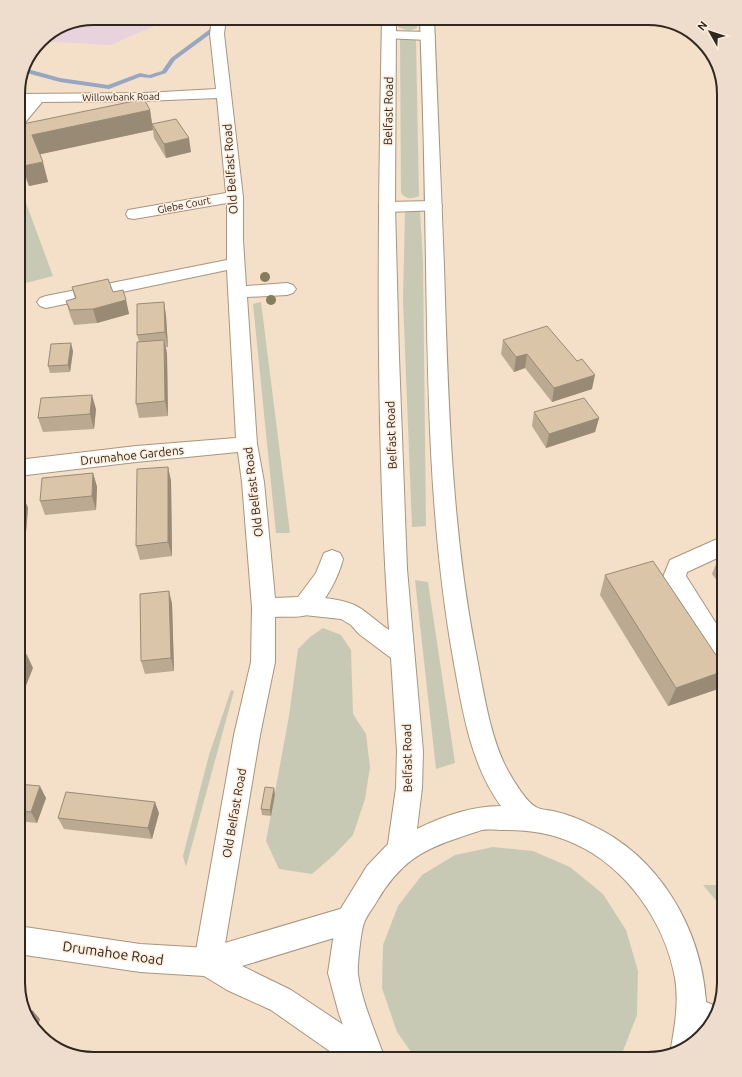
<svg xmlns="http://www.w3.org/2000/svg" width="742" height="1077" viewBox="0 0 742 1077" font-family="Ubuntu,sans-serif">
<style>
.industrial{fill:#e8d2de}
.green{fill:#c8c9b5}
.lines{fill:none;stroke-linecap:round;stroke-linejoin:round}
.stream{fill:#96a6c3;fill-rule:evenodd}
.minor-casing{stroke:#a9957f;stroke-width:2}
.major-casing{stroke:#a9957f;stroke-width:2}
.highway-casing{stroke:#a9957f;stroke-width:2}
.minor{fill:#fff;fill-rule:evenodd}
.major{fill:#fff;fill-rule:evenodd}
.highway{fill:#fff;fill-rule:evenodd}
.tree{fill:#857d5b}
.wall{fill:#bba991}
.shaded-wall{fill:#998a76}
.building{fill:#dac5a9;stroke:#998a76}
.labels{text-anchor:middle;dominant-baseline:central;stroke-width:3;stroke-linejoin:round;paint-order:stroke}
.far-street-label{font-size:10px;fill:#302820;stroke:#feeddb}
.street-label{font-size:12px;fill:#302820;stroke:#feeddb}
.near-street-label{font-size:14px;fill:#302820;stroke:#feeddb}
.rim{fill:none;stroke:#302820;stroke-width:2}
</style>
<rect width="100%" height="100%" fill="#f4dfc8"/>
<path class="industrial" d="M 94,18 L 173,18 L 110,45 L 40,41 L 44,37 Z"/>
<path class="green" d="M 398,18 L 416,18 L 417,28 L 409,31 L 398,27 Z
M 400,39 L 416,39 L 419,196 C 411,199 407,200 401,193 Z
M 18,192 L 22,192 L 53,276 L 18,285 Z
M 405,211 L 420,211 L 423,261 L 426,526 L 412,527 L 403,300 Z
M 261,302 L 290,533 L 276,533 L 253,304 Z
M 415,580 L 428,582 L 455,763 L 436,769 Z
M 323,628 L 341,635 L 351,650 L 353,714 L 366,734 L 370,767 L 365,799 L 353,835 L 334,855 L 312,874 L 279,869 L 266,841 L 289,716 L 298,649 L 310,637 Z
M 231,690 L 234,691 L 186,867 L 183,856 L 209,755 Z
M 493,847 L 533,851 L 570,867 L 603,894 L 626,930 L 638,971 L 637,1015 L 621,1056 L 618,1059 L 416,1059 L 397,1032 L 382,988 L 383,945 L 398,906 L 422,875 L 455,855 Z
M 703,885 L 724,885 L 724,911 L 724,910 Z"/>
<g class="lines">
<path class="stream" d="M 225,18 L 232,18 L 175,60 L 166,73 L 151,78 L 140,77 L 109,89 L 60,82 L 23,72 L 24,68 L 60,78 L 108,85 L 140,73 L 149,75 L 162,71 L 171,58 Z"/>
<g class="minor-casing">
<path id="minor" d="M 212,18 L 226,18 L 224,34 L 243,197 L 243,240 L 246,286 L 287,283 L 293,285 L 296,289 L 293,293 L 287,295 L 247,297 L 257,444 L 264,482 L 275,598 L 298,597 L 316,573 L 324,553 L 332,550 L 340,553 L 343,559 C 339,575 326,603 312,612 C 304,619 286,616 275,617 L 275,662 L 260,735 L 222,962 L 218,972 L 208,976 L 198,972 L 194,962 L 234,735 L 251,662 L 252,608 L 242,482 L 238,452 L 136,462 L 18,476 L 18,460 L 136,446 L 236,438 L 227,270 L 46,308 L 40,306 L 37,302 L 40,298 L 46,296 L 227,260 L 227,203 L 134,219 L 128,218 L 126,214 L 128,210 L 134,209 L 226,193 L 217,98 L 144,101 L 42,102 L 23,125 L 18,127 L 18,112 L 26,102 L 18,102 L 18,94 L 144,93 L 216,89 L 210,34 Z
M 389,31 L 428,32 L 433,33 L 435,36 L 433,39 L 428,40 L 384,38 L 382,35 L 384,32 Z
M 434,201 L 440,202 L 442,206 L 440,210 L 387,212 L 381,211 L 379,207 L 381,203 L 387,202 Z
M 724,536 L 724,555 L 687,572 L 686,576 L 724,636 L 724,666 L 716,663 L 663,577 L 670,560 Z
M 692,996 L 718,1007 L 714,1021 L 704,1031 L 682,1021 L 677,1011 L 682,1001 Z"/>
</g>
<g class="major-casing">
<path id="major" d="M 350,906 L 360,910 L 364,920 L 360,930 L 242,966 L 291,990 L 378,1048 L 382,1059 L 341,1059 L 271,1010 L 227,990 L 204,976 L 140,972 L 18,954 L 18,926 L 140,944 L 208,948 Z"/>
</g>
<g class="highway-casing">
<path id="highway" d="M 382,18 L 396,18 L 395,207 L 399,357 L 407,569 L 423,751 L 422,788 L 417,829 C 443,816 472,806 501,806 C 470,764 462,708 453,658 C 430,528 428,398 426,267 C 425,184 423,101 420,18 L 434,18 C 437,101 441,184 444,267 C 448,395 451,522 475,648 C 483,687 489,736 508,771 C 513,780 527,803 536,807 C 541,810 548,810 553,811 C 566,814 580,819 591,825 C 659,856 701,928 706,1001 C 708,1027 700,1045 673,1052 L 671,1048 C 675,1025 679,1002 675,978 C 665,922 626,866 573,843 C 551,833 528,830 504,830 C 497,830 489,829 482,830 C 475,832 467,835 461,837 C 420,850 399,864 377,901 C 373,908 367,915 364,923 C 361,930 357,967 358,974 C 361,999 376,1034 385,1059 L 355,1059 L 339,1014 L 328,973 L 336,920 L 340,910 L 367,866 L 388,844 L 396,788 L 397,751 L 391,658 L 359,634 L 351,625 L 341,619 L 304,615 L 296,613 L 292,606 L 296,599 C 305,596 314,597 324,598 C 361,602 361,610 389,630 C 375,427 378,222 382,18 Z"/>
</g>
<use href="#minor" class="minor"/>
<use href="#major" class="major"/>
<use href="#highway" class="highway"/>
</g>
<g class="tree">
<circle cx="265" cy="277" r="5"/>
<circle cx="271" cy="300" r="5"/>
</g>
<path class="wall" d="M 94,18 L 108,18 L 105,25 L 79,24 Z
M 150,110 L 152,124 L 191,152 L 166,158 L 154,138 L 153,130 L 40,154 L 48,182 L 29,186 L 18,160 L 18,125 Z
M 72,287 L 113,292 L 126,300 L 129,314 L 97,323 L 74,325 L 70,315 L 66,301 L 75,299 Z
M 164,302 L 166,316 L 168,347 L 166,347 L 167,354 L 168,416 L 139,418 L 136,404 L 139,342 L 137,335 Z
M 503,340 L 592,389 L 552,402 L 525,368 L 514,372 L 501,354 Z
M 73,351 L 70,372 L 50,373 L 48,366 Z
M 96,409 L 94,429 L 43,432 L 38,418 Z
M 534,412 L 599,418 L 595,432 L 546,448 L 532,426 Z
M 168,467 L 171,481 L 172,556 L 140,560 L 136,546 Z
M 93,473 L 97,487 L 96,510 L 45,515 L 40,501 Z
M 22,494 L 28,508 L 26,532 L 18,532 L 18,495 Z
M 724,553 L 724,590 L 712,574 L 720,554 Z
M 605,575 L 724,667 L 724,676 L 718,689 L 668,706 L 600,595 Z
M 169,591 L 172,604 L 174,671 L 145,674 L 141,661 Z
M 18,784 L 46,798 L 37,823 L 18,821 Z
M 275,794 L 271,816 L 262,815 L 261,809 Z
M 159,813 L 152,839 L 64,829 L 58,818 Z"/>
<path class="shaded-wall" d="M 103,18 L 108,18 L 105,25 Z
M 150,110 L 153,130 L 37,155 L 32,135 Z
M 189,138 L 191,152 L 166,158 L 164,144 Z
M 43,162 L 48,182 L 29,186 L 23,166 Z
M 126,300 L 129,314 L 97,323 L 93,309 Z
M 164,302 L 166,316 L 168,347 L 165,332 Z
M 164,340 L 167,354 L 168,416 L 165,401 Z
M 71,343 L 73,351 L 70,372 L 68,365 Z
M 527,354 L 525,368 L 514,372 L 516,357 Z
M 595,375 L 592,389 L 552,402 L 554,388 Z
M 92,395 L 96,409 L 94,429 L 90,414 Z
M 599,418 L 595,432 L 546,448 L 549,434 Z
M 168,467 L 171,481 L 172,556 L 168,542 Z
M 93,473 L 97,487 L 96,510 L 92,496 Z
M 22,494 L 28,508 L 26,532 L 21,518 Z
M 169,591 L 172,604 L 174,671 L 171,658 Z
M 27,655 L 33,668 L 18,706 L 18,678 Z
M 724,671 L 724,676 L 718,689 L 668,706 L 676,688 Z
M 40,786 L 46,798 L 37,823 L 31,812 Z
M 274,788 L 275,794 L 271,816 L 270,810 Z
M 155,802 L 159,813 L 152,839 L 148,828 Z
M 33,1011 L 40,1019 L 37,1030 L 30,1023 Z"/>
<path class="building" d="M 144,99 L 150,110 L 32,135 L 43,162 L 23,166 L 18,154 L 18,125 Z
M 176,119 L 189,138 L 164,144 L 152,124 Z
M 108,279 L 113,292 L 123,290 L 126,300 L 93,309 L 70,310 L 66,301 L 76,298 L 72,287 Z
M 164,302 L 165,332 L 137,335 L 137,304 Z
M 547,326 L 577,361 L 582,359 L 595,375 L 554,388 L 527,354 L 516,357 L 503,340 Z
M 164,340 L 165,401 L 136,404 L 137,342 Z
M 71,343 L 68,365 L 48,366 L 51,344 Z
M 92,395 L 90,414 L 38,418 L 41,398 Z
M 584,398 L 599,418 L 549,434 L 534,412 Z
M 168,467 L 168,542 L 136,546 L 137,469 Z
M 93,473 L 92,496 L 40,501 L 42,478 Z
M 22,494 L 21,518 L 18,518 L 18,495 Z
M 724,553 L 724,559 L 720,554 Z
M 653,561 L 724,667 L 724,671 L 676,688 L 605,575 Z
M 169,591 L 171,658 L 141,661 L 140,594 Z
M 18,654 L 27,655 L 18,678 Z
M 18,784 L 40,786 L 31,812 L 18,811 Z
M 265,787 L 274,788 L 270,810 L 261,809 Z
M 66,792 L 155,802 L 148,828 L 58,818 Z
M 25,1011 L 33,1011 L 30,1023 L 28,1021 Z"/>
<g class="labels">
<g class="far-street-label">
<text transform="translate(121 97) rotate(-1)">Willowbank Road</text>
<text transform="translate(184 205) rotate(-11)">Glebe Court</text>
</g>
<g class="street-label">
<text transform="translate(388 111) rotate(-89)">Belfast Road</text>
<text transform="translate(230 169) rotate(-94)">Old Belfast Road</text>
<text transform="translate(391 435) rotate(-92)">Belfast Road</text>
<text transform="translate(132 455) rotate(-6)">Drumahoe Gardens</text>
<text transform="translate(253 492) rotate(-97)">Old Belfast Road</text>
<text transform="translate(407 758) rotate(-91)">Belfast Road</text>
<text transform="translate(234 813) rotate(-80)">Old Belfast Road</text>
</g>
<g class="near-street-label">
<text transform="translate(113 953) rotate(8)">Drumahoe Road</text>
</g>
</g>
<path d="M0 0H742V1077H0ZM94 25H648A69 69 0 0 1 717 94V983A69 69 0 0 1 648 1052H94A69 69 0 0 1 25 983V94A69 69 0 0 1 94 25Z" fill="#edc" fill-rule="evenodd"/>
<path class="rim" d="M94 25H648A69 69 0 0 1 717 94V983A69 69 0 0 1 648 1052H94A69 69 0 0 1 25 983V94A69 69 0 0 1 94 25Z"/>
<g transform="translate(710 32) rotate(309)" stroke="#feeddb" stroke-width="3" paint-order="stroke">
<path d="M0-3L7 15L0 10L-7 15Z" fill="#302820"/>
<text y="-6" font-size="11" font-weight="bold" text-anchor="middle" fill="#302820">N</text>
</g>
</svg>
